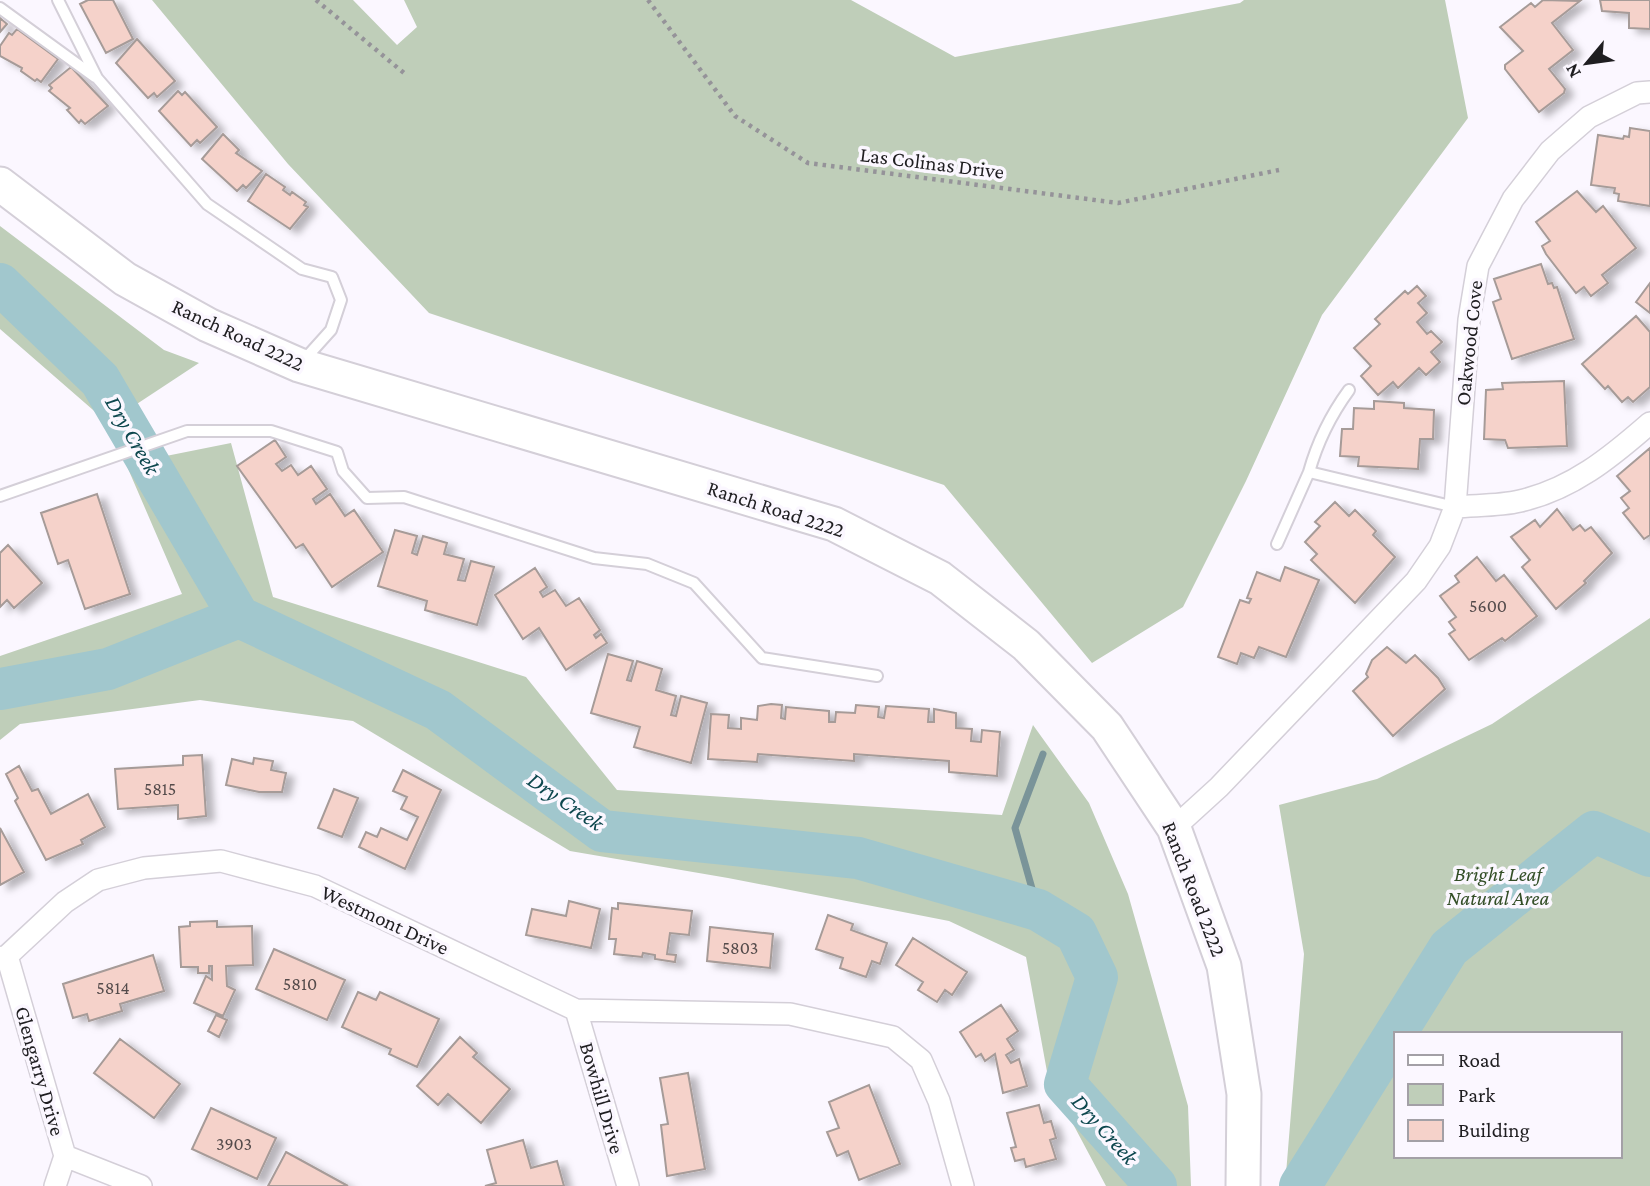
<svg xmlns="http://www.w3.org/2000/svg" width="1650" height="1186" viewBox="0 0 1650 1186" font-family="'Crimson Pro',serif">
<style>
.green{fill:#bfceb9;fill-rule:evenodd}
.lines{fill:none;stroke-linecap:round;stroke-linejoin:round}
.stream{stroke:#7a9499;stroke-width:7}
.river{stroke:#a1c7cd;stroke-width:42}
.building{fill:#f5d2ca;stroke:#a69b98;stroke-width:2;filter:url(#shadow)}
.service-casing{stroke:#d4cfd8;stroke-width:14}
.minor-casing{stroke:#d4cfd8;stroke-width:24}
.primary-casing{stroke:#d4cfd8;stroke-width:37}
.path{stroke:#959399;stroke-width:4.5;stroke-dasharray:3.5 5;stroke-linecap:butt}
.service{stroke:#fff;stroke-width:10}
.minor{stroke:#fff;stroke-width:21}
.primary{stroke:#fff;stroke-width:33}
.labels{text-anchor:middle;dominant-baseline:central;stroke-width:7;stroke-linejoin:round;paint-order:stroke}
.number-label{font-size:18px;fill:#544b4b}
.street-label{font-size:21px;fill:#1f1e21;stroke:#fbf7ff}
.park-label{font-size:21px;font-style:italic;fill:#334e27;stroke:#fbf7ff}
.water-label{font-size:23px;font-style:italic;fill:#0d474e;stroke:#fbf7ff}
</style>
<defs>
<filter id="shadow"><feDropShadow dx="8" dy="4.5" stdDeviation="3.5" flood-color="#0004"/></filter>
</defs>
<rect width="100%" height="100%" fill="#fbf7ff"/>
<path class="green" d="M 152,0 L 353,0 L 397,45 L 417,27 L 404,0 L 851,0 L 955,57 L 1240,3 L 1244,0 L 1445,0 L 1468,118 L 1322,315 L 1246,481 L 1183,607 L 1092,663 L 944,485 L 429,313 L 288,164 Z
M 0,226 L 164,350 L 199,363 L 108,423 L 0,329 Z
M 231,443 L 273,597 L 526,677 L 617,790 L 1002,815 L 1033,725 L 1089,803 L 1128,894 L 1188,1106 L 1191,1186 L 1106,1186 L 1048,1077 L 1026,957 L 949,921 L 728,878 L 570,851 L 353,721 L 200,700 L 20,724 L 0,740 L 0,656 L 182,594 L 126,464 Z
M 1650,618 L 1650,1186 L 1285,1186 L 1304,954 L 1279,805 L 1377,779 L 1492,724 ZM 1396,1034 L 1620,1034 L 1620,1156 L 1396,1156 Z"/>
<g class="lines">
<path class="stream" d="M 1038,910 L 1015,828 L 1043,754"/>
<path class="river" d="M 0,284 L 100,380 L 239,617 L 438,710 L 602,831 L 858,858 L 1038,910 L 1076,933 L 1097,977 L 1065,1084 L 1156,1186
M 0,689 L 108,669 L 239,617
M 1300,1186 L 1449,948 L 1594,832 L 1650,856"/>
</g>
<path class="building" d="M 88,0 L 113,0 L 133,39 L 106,53 L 80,4 Z
M 1543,0 L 1580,1 L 1552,23 L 1573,50 L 1549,69 L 1565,89 L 1564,93 L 1539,112 L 1505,69 L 1505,65 L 1523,51 L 1500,27 L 1531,3 L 1535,7 Z
M 1600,0 L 1650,0 L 1650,29 L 1629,28 L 1629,13 L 1602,11 Z
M 0,18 L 7,24 L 0,32 Z
M 17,29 L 58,59 L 41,82 L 37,79 L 35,81 L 21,71 L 22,68 L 0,56 L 0,46 L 9,33 L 12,35 Z
M 137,39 L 175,81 L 157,97 L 154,93 L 148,98 L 116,63 Z
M 71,67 L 108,106 L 85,124 L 81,120 L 79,123 L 67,110 L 70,108 L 49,91 L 52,88 L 49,85 Z
M 178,91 L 182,95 L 185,92 L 217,127 L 200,143 L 197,140 L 191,146 L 159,111 Z
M 1630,128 L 1650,131 L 1650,206 L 1618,201 L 1619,194 L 1614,193 L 1615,188 L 1591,185 L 1598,135 L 1623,139 L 1624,136 L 1629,137 Z
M 223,134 L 239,150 L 236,153 L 262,171 L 246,188 L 243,185 L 237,191 L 202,159 Z
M 266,174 L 285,187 L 283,190 L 290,195 L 292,192 L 306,202 L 304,205 L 308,207 L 290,229 L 248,201 Z
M 1577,191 L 1596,212 L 1603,206 L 1636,248 L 1602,275 L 1608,283 L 1591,296 L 1584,287 L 1576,293 L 1546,254 L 1542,246 L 1550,241 L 1536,222 Z
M 1541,264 L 1548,284 L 1552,283 L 1554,288 L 1557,287 L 1574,339 L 1512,359 L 1493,302 L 1501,299 L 1494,279 Z
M 1650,283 L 1650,313 L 1636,302 Z
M 1417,286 L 1426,296 L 1418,303 L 1427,313 L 1417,322 L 1427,334 L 1431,331 L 1442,342 L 1431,352 L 1440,362 L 1426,375 L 1419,368 L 1398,388 L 1393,382 L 1378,395 L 1361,376 L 1371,366 L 1354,348 L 1380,324 L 1375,319 L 1405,291 L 1408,294 Z
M 1636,316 L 1650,332 L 1650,387 L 1633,402 L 1628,397 L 1622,402 L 1608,386 L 1605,389 L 1582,364 Z
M 1564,381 L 1567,446 L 1508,448 L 1505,440 L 1484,439 L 1486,390 L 1503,389 L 1502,383 Z
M 1374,401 L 1404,403 L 1404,408 L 1434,410 L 1433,439 L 1420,439 L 1418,469 L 1358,466 L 1359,457 L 1340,456 L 1342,429 L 1353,429 L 1354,408 L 1374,409 Z
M 275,440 L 286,457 L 276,464 L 282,471 L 291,465 L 298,475 L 311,466 L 327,489 L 313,499 L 316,504 L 330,494 L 345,516 L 354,510 L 383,552 L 332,587 L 303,544 L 296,548 L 237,466 Z
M 1650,448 L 1650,535 L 1644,539 L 1623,513 L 1629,508 L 1621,498 L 1630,491 L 1617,476 Z
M 97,494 L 130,594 L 85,609 L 68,560 L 58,564 L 41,513 Z
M 1335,502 L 1349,516 L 1355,510 L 1376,531 L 1373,535 L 1395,557 L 1355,603 L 1311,560 L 1317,554 L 1305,542 L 1320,526 L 1315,522 Z
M 1557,509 L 1573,530 L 1580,525 L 1585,531 L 1591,527 L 1612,553 L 1584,581 L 1586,583 L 1556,609 L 1522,567 L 1530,560 L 1511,537 L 1535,520 L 1540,527 Z
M 395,530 L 417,536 L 412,553 L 417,555 L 423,536 L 447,543 L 444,554 L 464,559 L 458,580 L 465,581 L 471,561 L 494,567 L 477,625 L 425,610 L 427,601 L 378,586 Z
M 8,545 L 42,583 L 14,608 L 7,600 L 0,607 L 0,553 Z
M 1477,557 L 1496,581 L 1504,575 L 1537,616 L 1505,641 L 1502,638 L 1469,660 L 1449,634 L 1455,630 L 1449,622 L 1456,617 L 1440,596 L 1459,582 L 1455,576 Z
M 1285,567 L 1319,580 L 1286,657 L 1259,647 L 1254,658 L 1241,653 L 1237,664 L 1218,657 L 1240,600 L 1249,603 L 1251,599 L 1247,598 L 1257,572 L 1280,581 Z
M 535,568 L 547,587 L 540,592 L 543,597 L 555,590 L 566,606 L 579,598 L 600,630 L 594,635 L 596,638 L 601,634 L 607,643 L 566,670 L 539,628 L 523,639 L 495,595 Z
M 1387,647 L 1406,663 L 1415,655 L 1438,678 L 1445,689 L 1393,736 L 1353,691 L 1368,677 L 1366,674 L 1372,660 Z
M 608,654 L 633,661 L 627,680 L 631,681 L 637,661 L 662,669 L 656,690 L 676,696 L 671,715 L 676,716 L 681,696 L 707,703 L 691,763 L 634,747 L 640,727 L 591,713 Z
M 771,704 L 782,705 L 781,718 L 785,719 L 786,707 L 829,711 L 829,722 L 835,722 L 836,712 L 855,713 L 856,705 L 879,707 L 878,717 L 884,718 L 886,706 L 929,709 L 928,722 L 934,722 L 934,709 L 956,713 L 956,728 L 972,729 L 971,741 L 981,742 L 982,730 L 1000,732 L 997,776 L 949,772 L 949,761 L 854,754 L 854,761 L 758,754 L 757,762 L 708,759 L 711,714 L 729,715 L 728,728 L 741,729 L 741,718 L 757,720 L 758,706 Z
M 202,755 L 206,816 L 178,819 L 178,805 L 118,809 L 115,769 L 183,765 L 183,756 Z
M 254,758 L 273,761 L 271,770 L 286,773 L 282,792 L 259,792 L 226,785 L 232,759 L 253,764 Z
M 19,766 L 32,791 L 38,789 L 51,814 L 88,794 L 105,827 L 81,840 L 83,844 L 46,860 L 15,801 L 18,798 L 6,774 Z
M 403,770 L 441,790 L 405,869 L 359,847 L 366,832 L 377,837 L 381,828 L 407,840 L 418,817 L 401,809 L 407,797 L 393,791 Z
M 334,789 L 358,798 L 342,837 L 318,828 Z
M 0,828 L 24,872 L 0,885 Z
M 569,901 L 600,909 L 591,948 L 526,935 L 532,909 L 566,916 Z
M 618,903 L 692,911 L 689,935 L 670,933 L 667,954 L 676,955 L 675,962 L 655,959 L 655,955 L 643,953 L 642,957 L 614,954 L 616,939 L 609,939 L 612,908 L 618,909 Z
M 828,915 L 853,924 L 851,930 L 887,943 L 880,964 L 872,961 L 866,977 L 840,968 L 843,958 L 816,949 Z
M 217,921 L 217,927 L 252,926 L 253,965 L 226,966 L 227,986 L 235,990 L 223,1016 L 194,1003 L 206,976 L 212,980 L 212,966 L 209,966 L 209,973 L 198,973 L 198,967 L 181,967 L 179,927 L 190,926 L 190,922 Z
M 710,927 L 773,934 L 770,968 L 707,961 Z
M 913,938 L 967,972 L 952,995 L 945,990 L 937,1002 L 918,990 L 923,982 L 896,965 Z
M 274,949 L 345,980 L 327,1020 L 256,989 Z
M 153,955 L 164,991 L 120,1004 L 122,1011 L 89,1021 L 87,1014 L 73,1018 L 63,984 Z
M 358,992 L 376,1000 L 380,992 L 439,1019 L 417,1067 L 389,1054 L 391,1049 L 342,1027 Z
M 1001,1005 L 1018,1031 L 1007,1039 L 1014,1050 L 1006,1055 L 1011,1063 L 1019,1059 L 1027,1086 L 1003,1093 L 995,1054 L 985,1061 L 981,1054 L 976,1057 L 960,1032 Z
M 216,1015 L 227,1020 L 219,1037 L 208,1031 Z
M 460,1037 L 477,1053 L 473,1057 L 510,1089 L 481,1123 L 448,1094 L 438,1105 L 417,1086 Z
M 120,1039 L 180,1084 L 154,1118 L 94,1073 Z
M 688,1073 L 705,1169 L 667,1176 L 661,1125 L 668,1124 L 660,1078 Z
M 869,1085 L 900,1164 L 859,1180 L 848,1151 L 837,1156 L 827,1132 L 839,1128 L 829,1102 Z
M 1039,1105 L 1044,1123 L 1051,1121 L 1056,1138 L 1050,1140 L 1056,1159 L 1026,1167 L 1024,1159 L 1015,1161 L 1011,1148 L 1016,1147 L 1007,1113 Z
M 211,1108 L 276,1138 L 257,1179 L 192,1149 Z
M 523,1140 L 531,1168 L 557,1161 L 564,1186 L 485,1186 L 496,1183 L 487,1150 Z
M 286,1152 L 348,1186 L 268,1186 Z"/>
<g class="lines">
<g class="service-casing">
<path id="service" d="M 58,0 L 97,78 L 207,204 L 302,269 L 332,277 L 341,300 L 331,330 L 304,360
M 0,8 L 95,77
M 1309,472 C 1318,440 1330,416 1349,390
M 0,496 L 187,431 L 271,431 L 337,452 L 343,471 L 367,498 L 404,497 L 594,558 L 647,564 L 694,583 L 762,658 L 877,676
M 1277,544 L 1309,472 L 1455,507"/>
</g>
<g class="minor-casing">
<path id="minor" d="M 1650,92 L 1637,93 L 1589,117 L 1550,151 L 1513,199 L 1478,266 L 1469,320 L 1455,507 C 1476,505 1499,506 1520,501 C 1572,489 1610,458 1650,423
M 1174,828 L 1219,787 L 1416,581 L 1440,546 L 1455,507
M 7,956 L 65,1156 L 55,1186
M 0,958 L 7,956 L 65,902 L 98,880 L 144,868 L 221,861 L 315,886 L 576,1010 L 790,1014 L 893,1037 L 921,1060 L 939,1101 L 963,1186
M 576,1010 L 628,1186
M 65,1156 L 141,1186"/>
</g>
<g class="primary-casing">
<path id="primary" d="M 0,184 L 125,279 L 208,325 L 299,365 L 834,524 L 940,578 L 1026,645 L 1107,727 L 1174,828 L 1224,966 L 1244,1094 L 1243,1186"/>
</g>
<path class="path" d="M 316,0 L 404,73
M 648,0 L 735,116 L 808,163 L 1118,203 L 1279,170"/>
<use href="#service" class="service"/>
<use href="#minor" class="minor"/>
<use href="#primary" class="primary"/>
</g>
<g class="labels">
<g class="number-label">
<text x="1488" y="606">5600</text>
<text x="160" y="789">5815</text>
<text x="740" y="948">5803</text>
<text x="300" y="984">5810</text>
<text x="113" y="988">5814</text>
<text x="234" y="1144">3903</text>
</g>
<g class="street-label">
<text transform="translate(932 163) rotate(7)">Las Colinas Drive</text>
<text transform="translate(238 335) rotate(25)">Ranch Road 2222</text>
<text transform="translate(1469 343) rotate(-84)">Oakwood Cove</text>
<text transform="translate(776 509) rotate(18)">Ranch Road 2222</text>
<text transform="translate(1194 889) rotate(69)">Ranch Road 2222</text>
<text transform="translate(385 920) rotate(25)">Westmont Drive</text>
<text transform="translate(40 1071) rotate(74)">Glengarry Drive</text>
<text transform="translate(602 1098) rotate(74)">Bowhill Drive</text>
</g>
<g class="park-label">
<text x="1498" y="874">Bright Leaf<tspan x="1498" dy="24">Natural Area</tspan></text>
</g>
<g class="water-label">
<text transform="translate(133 435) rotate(60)">Dry Creek</text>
<text transform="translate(566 801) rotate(34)">Dry Creek</text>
<text transform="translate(1105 1129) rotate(48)">Dry Creek</text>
</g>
</g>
<rect x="1394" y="1032" width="228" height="126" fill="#fbf7ff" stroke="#a3a0a6" stroke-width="2"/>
<rect x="1408" y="1055" width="35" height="10" fill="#ffffff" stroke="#a3a0a6" stroke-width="2"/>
<text x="1458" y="1067" font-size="21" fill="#1f1e21">Road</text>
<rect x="1408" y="1084" width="35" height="21" fill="#bfceb9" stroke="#a3a0a6" stroke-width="2"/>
<text x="1458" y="1102" font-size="21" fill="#1f1e21">Park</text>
<rect x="1408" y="1120" width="35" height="21" fill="#f5d2ca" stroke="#a3a0a6" stroke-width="2"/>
<text x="1458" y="1137" font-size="21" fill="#1f1e21">Building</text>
<g transform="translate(1587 63) rotate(241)" stroke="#fbf7ff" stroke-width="5" paint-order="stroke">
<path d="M0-5L12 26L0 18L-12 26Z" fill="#1f1e21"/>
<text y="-10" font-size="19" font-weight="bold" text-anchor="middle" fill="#1f1e21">N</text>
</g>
</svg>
